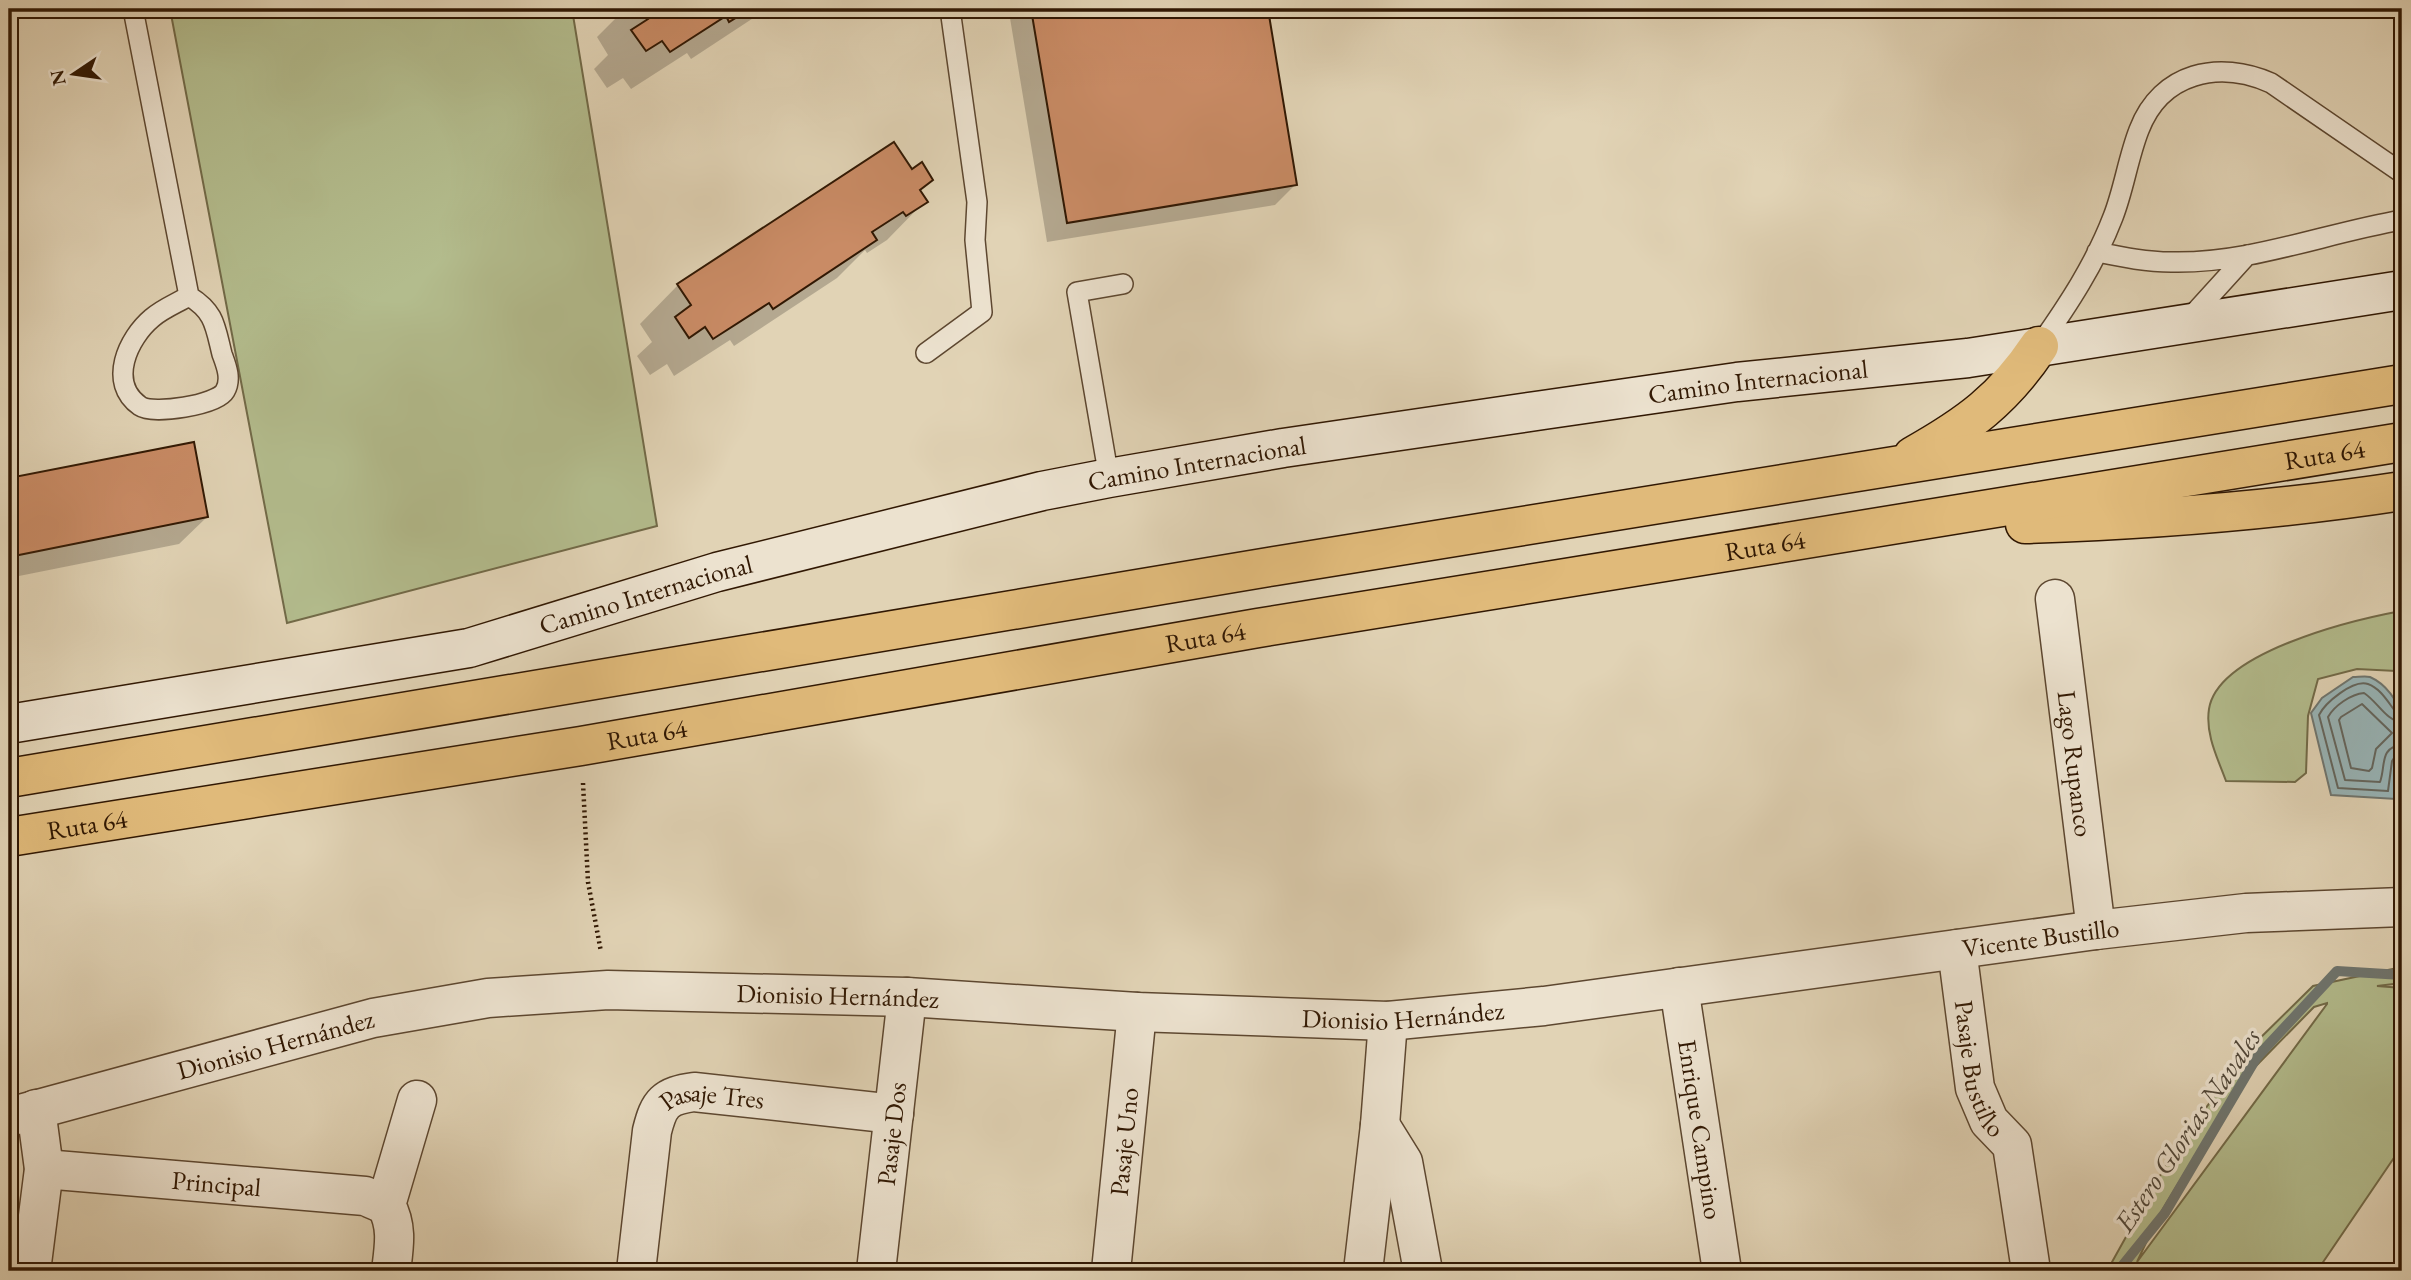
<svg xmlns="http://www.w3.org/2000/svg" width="2411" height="1280" viewBox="0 0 2411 1280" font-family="'EB Garamond',serif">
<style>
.green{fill:#b3bc8d;stroke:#726a48;stroke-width:2;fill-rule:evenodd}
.water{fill:#98b5b8;stroke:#6f7670;stroke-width:2}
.shadow{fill:#0003}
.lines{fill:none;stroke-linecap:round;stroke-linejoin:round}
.shore{stroke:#64665e;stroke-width:2}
.stream{stroke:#6f7670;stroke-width:10}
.building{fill:#c98b65;stroke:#311803;stroke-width:2}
.service-casing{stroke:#5d4730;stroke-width:22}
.minor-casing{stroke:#5d4730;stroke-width:41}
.tertiary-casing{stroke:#5d4730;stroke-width:41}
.secondary-casing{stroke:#311803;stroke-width:41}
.trunk-casing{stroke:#311803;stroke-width:41}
.path{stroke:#311803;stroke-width:4.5;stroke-dasharray:2 3.5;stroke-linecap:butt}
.service{stroke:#ece2cf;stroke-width:19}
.minor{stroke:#ece2cf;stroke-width:38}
.tertiary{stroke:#ece2cf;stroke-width:38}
.secondary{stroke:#ece2cf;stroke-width:38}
.trunk{stroke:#e0ba7a;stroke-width:38}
.labels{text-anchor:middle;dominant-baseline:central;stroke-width:7;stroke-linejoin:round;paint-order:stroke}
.street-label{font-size:26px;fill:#311803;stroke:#ece2cf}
.water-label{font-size:28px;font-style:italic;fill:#504739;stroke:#ece2cf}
</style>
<rect width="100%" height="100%" fill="#e1d3b5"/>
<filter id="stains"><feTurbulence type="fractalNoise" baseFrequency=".00286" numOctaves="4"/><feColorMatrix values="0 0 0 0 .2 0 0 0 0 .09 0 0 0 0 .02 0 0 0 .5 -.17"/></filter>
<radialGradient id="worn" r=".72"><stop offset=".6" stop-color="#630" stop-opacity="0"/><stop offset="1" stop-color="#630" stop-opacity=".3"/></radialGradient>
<path class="green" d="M 170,9 L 572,9 L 657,526 L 287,623 Z
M 2401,611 L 2396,671 L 2357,669 L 2318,679 L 2308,716 L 2306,773 L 2295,782 L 2226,781 C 2218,759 2205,734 2209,709 C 2218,652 2353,620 2401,611 Z
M 2402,967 L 2402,983 L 2377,986 L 2402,988 L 2402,1146 L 2317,1271 L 2107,1271 L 2171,1156 L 2248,1050 L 2313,986 ZM 2327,1003 L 2327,1004 L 2137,1262 L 2158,1217 L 2207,1136 L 2254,1068 L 2314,1007 Z"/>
<path class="water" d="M 2353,677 C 2358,677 2366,676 2370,677 C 2386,684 2398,701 2402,717 L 2396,799 L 2331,795 L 2311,713 L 2322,698 Z"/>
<path class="shadow" d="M 625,9 L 767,9 L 691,59 L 687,53 L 631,89 L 623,78 L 607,88 L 594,69 L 608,55 L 597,37 Z
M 1012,9 L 1266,9 L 1295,185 L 1275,205 L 1047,242 L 1009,12 Z
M 911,172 L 931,180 L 919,192 L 925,201 L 887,240 L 867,253 L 865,250 L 837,278 L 734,346 L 730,340 L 674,376 L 667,364 L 650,375 L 637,356 L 652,342 L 640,324 L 678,285 Z
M 192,444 L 207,517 L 179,544 L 9,578 L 9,480 Z"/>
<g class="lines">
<path class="shore" d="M 2362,704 L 2392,733 L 2376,749 L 2372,768 L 2369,771 L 2351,768 L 2339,720 L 2341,717 Z
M 2402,713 L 2395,711 C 2388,702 2380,688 2368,684 C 2353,679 2325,703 2319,715 L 2338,788 L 2388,791 L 2392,761 L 2396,755 L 2402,754
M 2402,722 C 2386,721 2378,702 2364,693 C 2351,694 2334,706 2328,717 L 2345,780 L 2380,782 C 2386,766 2379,747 2402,745"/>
<path class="stream" d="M 2118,1271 L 2165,1213 L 2257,1057 L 2337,971 L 2402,975"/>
</g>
<path class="building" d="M 641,9 L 750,9 L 729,22 L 726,16 L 670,52 L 662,41 L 646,51 L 631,30 L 648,19 Z
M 1031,9 L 1268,9 L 1297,185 L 1067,223 Z
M 9,11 L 15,42 L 9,43 Z
M 894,142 L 912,169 L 922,162 L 933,180 L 920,190 L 928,202 L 906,216 L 903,212 L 872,232 L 877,240 L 773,309 L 769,303 L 713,339 L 705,327 L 689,338 L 675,317 L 691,305 L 677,284 Z
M 194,442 L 208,517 L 9,557 L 9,478 Z"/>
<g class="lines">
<g class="service-casing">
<path id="service" d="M 133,9 L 189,296
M 2097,252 C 2122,257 2146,262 2171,262 C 2250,264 2325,233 2402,220
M 189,296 C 215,312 215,326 222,354 C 226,365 232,379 225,391 C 217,405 153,415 140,406 C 107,383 128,338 152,318 C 162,309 177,303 189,296 Z
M 2189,319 L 2247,255
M 2039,346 C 2068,305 2095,264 2113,217 C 2124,189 2128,158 2139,130 C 2161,72 2219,60 2271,83 L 2402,173
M 926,353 L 982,312 L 975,240 L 977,202 L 950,9
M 1109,478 L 1077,292 L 1123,284"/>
</g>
<g class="minor-casing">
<g id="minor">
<path id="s1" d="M 2055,599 L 2096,930"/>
<path id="s2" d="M 1957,949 L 1975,1088 L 1989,1121 L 2012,1145 L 2030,1264"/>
<path id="s3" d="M 1679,987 L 1722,1271"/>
<path d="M 1380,1125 L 1403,1162 L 1423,1271"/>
<path id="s4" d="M 44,1169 L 365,1196 L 386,1205"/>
<path d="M 31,1271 L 44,1169 L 36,1109"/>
<path d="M 391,1271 C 394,1247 398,1227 386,1205 L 417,1100"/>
<path id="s5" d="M 636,1271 L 652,1131 C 659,1103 665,1096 694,1092 L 894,1114"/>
<path id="s6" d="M 876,1271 L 907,997"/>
<path id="s7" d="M 1111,1271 L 1137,1012"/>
<path d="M 1363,1271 L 1380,1125 L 1388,1021"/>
</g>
</g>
<g class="tertiary-casing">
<g id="tertiary">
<path id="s8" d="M 9,1117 L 373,1018 L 488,998 L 608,990 L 907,997 L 1137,1012 L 1388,1021 L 1544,1006 L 2096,930 L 2246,913 L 2402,907"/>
</g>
</g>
<g class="secondary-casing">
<g id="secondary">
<path id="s9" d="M 9,724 L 469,648 L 717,572 L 1042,491 L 1109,478 L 1283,448 L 1543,410 L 1737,382 L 1968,358 L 2402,290"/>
</g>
</g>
<g class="trunk-casing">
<g id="trunk">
<path d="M 1913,456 C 1968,425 2003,400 2039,346"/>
<path d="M 2025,524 C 2151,520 2278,510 2402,491"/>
<path d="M 9,778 L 1275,566 L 2402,384"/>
<path id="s10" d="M 9,837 L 581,746 L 1258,628 L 2402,442"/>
</g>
</g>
<path class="path" d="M 583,783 L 588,882 L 601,952"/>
<use href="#service" class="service"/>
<use href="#minor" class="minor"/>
<use href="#tertiary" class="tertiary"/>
<use href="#secondary" class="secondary"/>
<use href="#trunk" class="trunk"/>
</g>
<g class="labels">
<g class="street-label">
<text stroke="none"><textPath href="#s9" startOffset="1785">Camino Internacional</textPath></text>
<text stroke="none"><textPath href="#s10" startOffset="2347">Ruta 64</textPath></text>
<text stroke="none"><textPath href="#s9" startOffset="1218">Camino Internacional</textPath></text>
<text stroke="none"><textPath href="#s10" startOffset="1780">Ruta 64</textPath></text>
<text stroke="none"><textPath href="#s9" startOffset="651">Camino Internacional</textPath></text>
<text stroke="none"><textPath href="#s10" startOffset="1213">Ruta 64</textPath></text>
<text stroke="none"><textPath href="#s10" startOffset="646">Ruta 64</textPath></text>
<text stroke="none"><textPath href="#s1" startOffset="166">Lago Rupanco</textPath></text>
<text stroke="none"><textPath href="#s10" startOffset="79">Ruta 64</textPath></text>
<text stroke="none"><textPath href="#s8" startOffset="2053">Vicente Bustillo</textPath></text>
<text stroke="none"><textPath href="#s8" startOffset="844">Dionisio Hernández</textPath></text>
<text stroke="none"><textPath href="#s8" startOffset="1410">Dionisio Hernández</textPath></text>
<text stroke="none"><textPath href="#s8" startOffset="276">Dionisio Hernández</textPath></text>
<text stroke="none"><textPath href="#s2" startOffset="122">Pasaje Bustillo</textPath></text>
<text stroke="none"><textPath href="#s5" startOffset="222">Pasaje Tres</textPath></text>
<text stroke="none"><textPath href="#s3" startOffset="144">Enrique Campino</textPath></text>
<text stroke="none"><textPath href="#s6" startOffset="138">Pasaje Dos</textPath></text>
<text stroke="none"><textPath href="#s7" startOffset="130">Pasaje Uno</textPath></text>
<text stroke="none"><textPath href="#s4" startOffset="173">Principal</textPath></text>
</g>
<g class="water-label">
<text transform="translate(2187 1130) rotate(-56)">Estero Glorias Navales</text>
</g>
</g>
<rect width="2411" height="1280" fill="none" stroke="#e1d3b5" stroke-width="35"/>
<rect x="10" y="10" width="2390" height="1259" fill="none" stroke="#311803" stroke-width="3.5"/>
<rect x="18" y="18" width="2376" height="1245" fill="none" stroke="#311803" stroke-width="2"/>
<g transform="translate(74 74) rotate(257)" stroke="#ece2cf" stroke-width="5" paint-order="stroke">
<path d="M0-5L12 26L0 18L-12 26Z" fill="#311803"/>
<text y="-10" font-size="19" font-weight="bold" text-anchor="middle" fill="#311803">N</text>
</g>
<rect width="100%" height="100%" filter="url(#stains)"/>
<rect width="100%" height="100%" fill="url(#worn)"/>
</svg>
